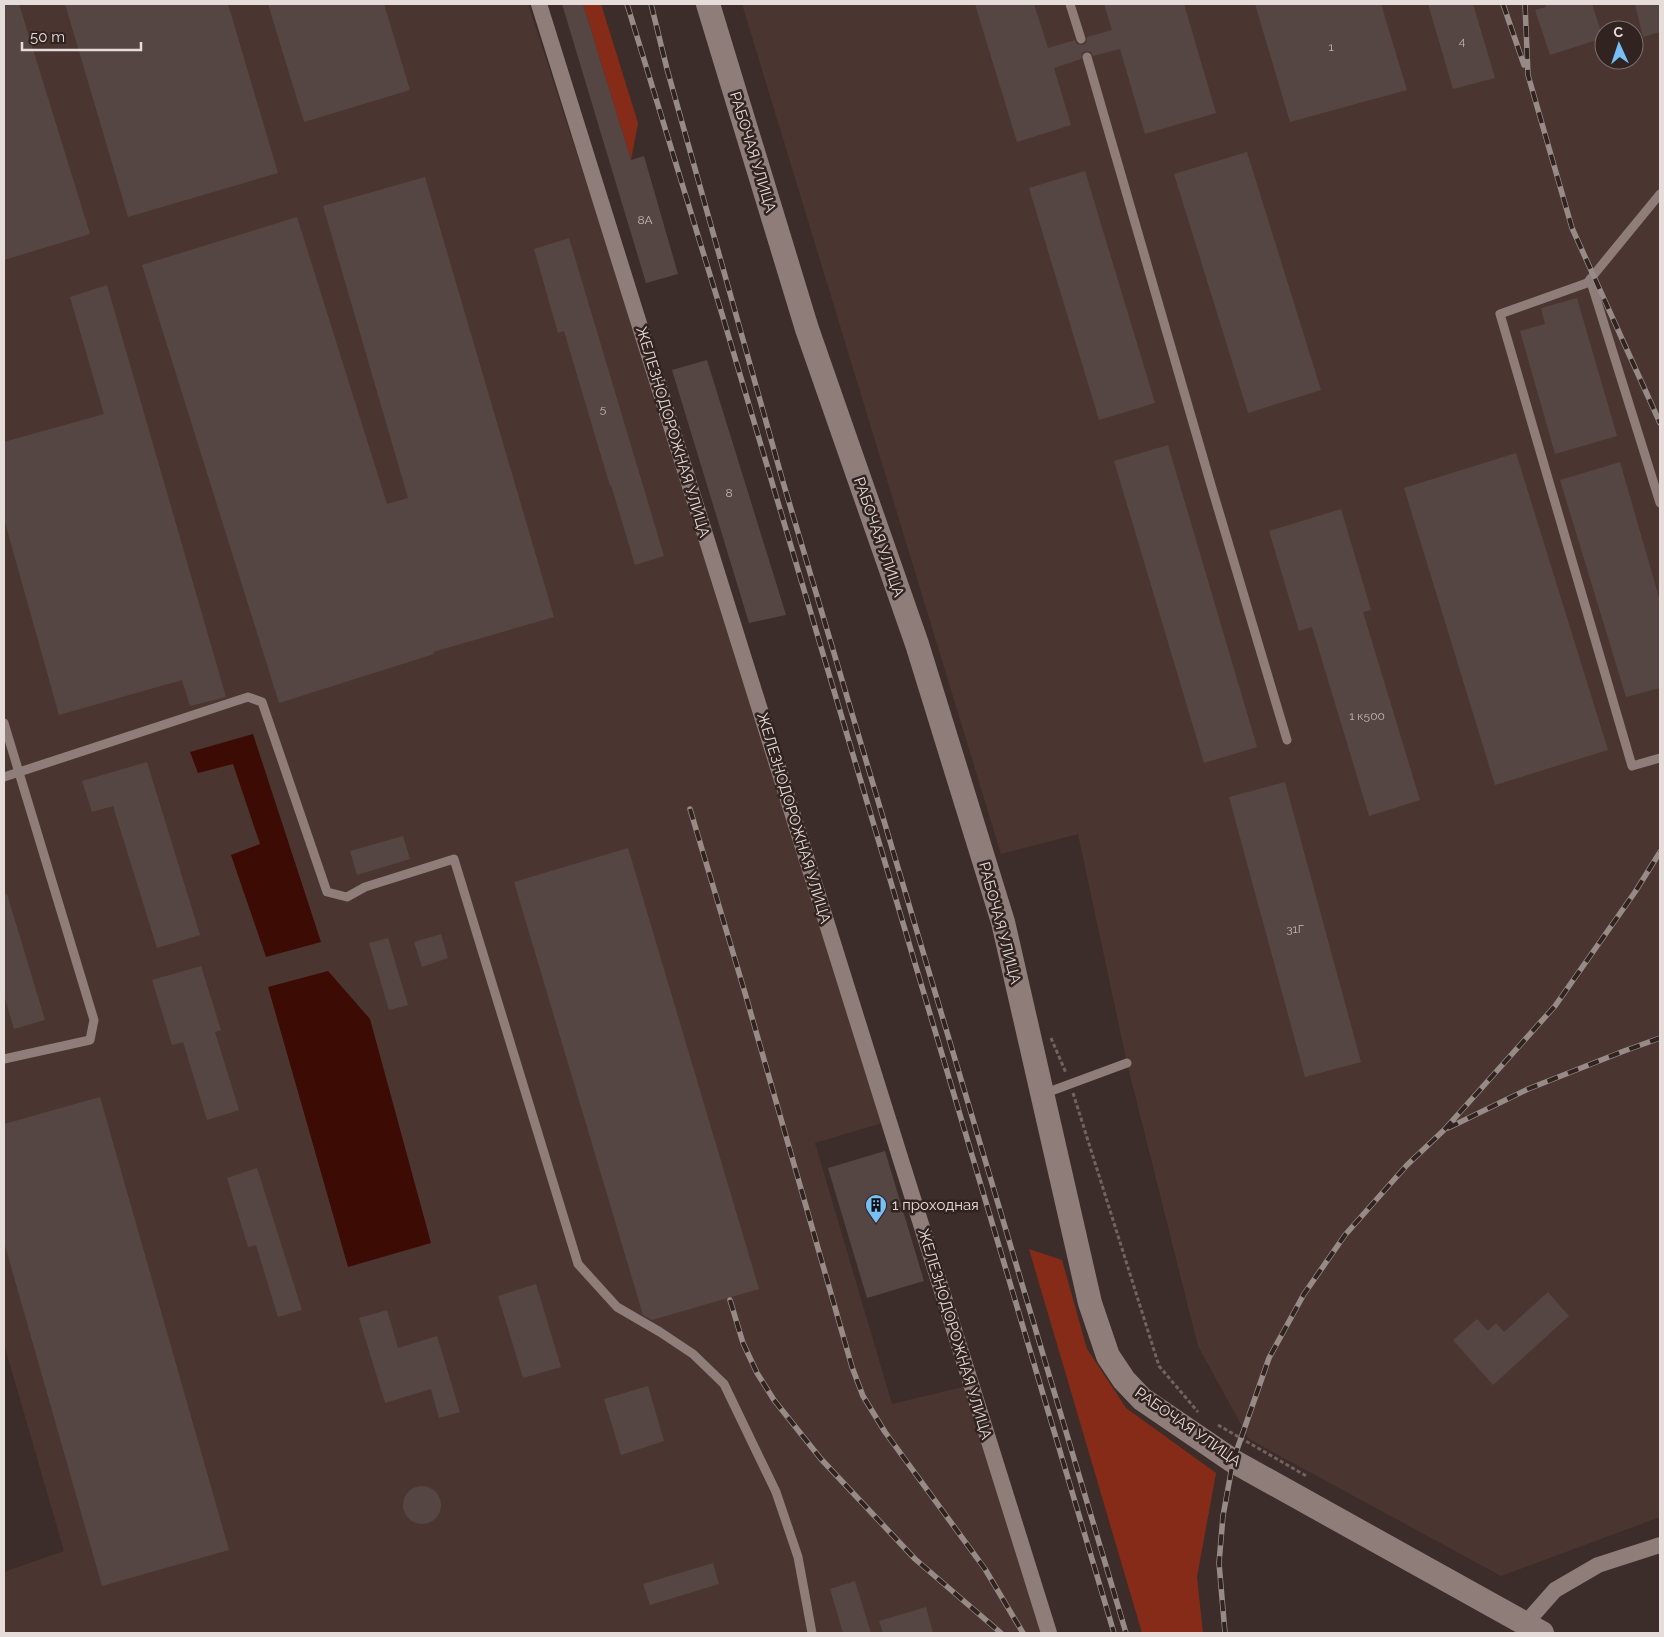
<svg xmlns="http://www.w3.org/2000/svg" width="1664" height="1637" viewBox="0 0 1664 1637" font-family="Raleway,sans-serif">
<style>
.built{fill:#4b3530;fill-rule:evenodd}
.green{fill:#872b19}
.water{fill:#3c0c04}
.building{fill:#564643}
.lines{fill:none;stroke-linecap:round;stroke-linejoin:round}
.path{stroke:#716360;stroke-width:3;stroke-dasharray:4 2.5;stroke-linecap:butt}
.lane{stroke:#8f7d79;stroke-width:9}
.street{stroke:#8f7d79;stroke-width:16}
.secondary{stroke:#8f7d79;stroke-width:24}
.rail-casing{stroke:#978b88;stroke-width:5.5}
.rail{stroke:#312320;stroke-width:4;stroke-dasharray:11;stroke-linecap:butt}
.labels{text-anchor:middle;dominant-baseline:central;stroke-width:5;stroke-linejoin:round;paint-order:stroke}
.number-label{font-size:12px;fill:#c2b7b4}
.street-label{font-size:15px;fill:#e6ddda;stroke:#312320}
.poi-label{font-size:15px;fill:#e6ddda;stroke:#312320;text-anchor:start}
</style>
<rect width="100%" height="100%" fill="#3c2d2a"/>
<path class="built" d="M 4,4 L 528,4 L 892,1120 L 815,1143 L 892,1404 L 971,1385 L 1049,1633 L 4,1633 L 4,1572 L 64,1551 L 4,1344 Z
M 742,4 L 1660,4 L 1660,1517 L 1501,1576 L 1249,1439 L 1198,1346 L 1127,1063 L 1078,834 L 1001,854 ZM 1604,30 L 1634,30 L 1634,60 L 1604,60 Z"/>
<path class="green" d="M 583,4 L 601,4 L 638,123 L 631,160 Z
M 1029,1249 L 1062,1260 L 1087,1349 L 1126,1408 L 1216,1473 L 1197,1577 L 1203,1633 L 1142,1633 Z"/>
<path class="water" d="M 253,734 L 321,942 L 266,957 L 231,855 L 260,844 L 233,764 L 198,773 L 190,752 Z
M 328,971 L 370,1019 L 431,1243 L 348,1267 L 268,987 Z"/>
<path class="building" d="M 4,4 L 19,4 L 90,234 L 4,260 Z
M 65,4 L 228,4 L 278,173 L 128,217 Z
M 268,4 L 384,4 L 410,90 L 304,122 Z
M 562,4 L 583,4 L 631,160 L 644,156 L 678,274 L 646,283 Z
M 975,4 L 1034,4 L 1048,48 L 1075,40 L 1077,44 L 1082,45 L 1086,43 L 1087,37 L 1112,30 L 1104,4 L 1184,4 L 1216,113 L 1145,134 L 1120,49 L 1093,56 L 1091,52 L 1086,51 L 1082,53 L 1081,59 L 1054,68 L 1071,125 L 1017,142 Z
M 1255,4 L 1381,4 L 1407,90 L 1290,122 Z
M 1428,4 L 1473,4 L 1495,78 L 1453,89 Z
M 1545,4 L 1592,4 L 1603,38 L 1550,55 L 1535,10 L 1546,7 Z
M 1635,4 L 1660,4 L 1660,32 L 1643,37 Z
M 1247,152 L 1321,390 L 1248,413 L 1174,174 Z
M 1085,171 L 1155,403 L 1099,420 L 1029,188 Z
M 425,177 L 554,617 L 433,652 L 434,654 L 279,703 L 142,265 L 297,217 L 387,504 L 408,498 L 323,206 Z
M 569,238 L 664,556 L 635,565 L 611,485 L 610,486 L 564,331 L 558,333 L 534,249 Z
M 107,285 L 226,697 L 190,706 L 182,680 L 59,715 L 4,519 L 4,442 L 104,414 L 70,297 Z
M 1577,298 L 1617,436 L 1555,454 L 1520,331 L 1545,324 L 1541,308 Z
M 707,360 L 786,615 L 749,623 L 672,370 Z
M 1168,445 L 1257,747 L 1204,763 L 1114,461 Z
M 1516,453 L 1608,750 L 1495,785 L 1404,488 Z
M 1620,462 L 1660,601 L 1660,688 L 1626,697 L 1560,480 Z
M 1341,509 L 1371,610 L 1363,612 L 1420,800 L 1369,816 L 1312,627 L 1299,631 L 1269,531 Z
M 147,762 L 200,935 L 157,948 L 113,806 L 92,812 L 82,781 Z
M 1285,782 L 1361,1062 L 1305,1077 L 1229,797 Z
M 403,836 L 410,859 L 357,875 L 350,851 Z
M 628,848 L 759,1289 L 652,1320 L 643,1315 L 514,882 Z
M 7,894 L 45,1020 L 14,1029 L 4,995 L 4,895 Z
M 441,934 L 448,958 L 422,967 L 414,942 Z
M 388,938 L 408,1005 L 389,1010 L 369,943 Z
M 201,966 L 221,1030 L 215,1032 L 239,1110 L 207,1120 L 183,1042 L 172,1045 L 152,980 Z
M 100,1097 L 229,1550 L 102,1586 L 4,1242 L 4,1124 Z
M 885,1151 L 924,1281 L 867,1298 L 828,1168 Z
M 257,1168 L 302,1310 L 278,1317 L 256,1245 L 248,1247 L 227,1178 Z
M 536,1284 L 561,1367 L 523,1378 L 498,1296 Z
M 1548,1292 L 1569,1316 L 1493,1385 L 1453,1340 L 1477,1319 L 1488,1331 L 1496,1323 L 1504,1332 Z
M 387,1310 L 398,1348 L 437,1336 L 460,1412 L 439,1418 L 431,1389 L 385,1403 L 359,1318 Z
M 648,1386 L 664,1441 L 621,1455 L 604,1399 Z
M403 1505a19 19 0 1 1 38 0a19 19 0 1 1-38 0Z
M 713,1563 L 719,1584 L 650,1605 L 643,1584 Z
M 855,1581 L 871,1633 L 843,1633 L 830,1589 Z
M 926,1607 L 933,1633 L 883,1633 L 879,1621 Z"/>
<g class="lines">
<path class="path" d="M 1051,1038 L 1066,1073
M 1073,1093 L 1159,1366 L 1198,1412
M 1218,1425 L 1308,1477"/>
<path class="lane" d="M 1070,4 L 1081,39
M 1087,57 L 1211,485 L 1287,740
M 1660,194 L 1587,283 L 1500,314 L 1632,766 L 1660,758
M 1590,279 L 1660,503
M 4,723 L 94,1020 L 90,1040 L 4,1059
M 4,777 L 248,697 L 262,702 L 327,892 L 347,897 L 365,887 L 454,859 L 578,1264 L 617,1307 L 660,1332 L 693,1354 L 724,1384 L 776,1492 L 798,1557 L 812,1633
M 1043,1094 L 1127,1063"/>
<path class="street" d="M 539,4 L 1049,1633
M 1525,1624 L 1555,1590 L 1598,1565 L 1660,1545"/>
<path class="secondary" d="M 708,4 L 807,329 L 917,644 L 1003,922 L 1090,1303 L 1108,1356 L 1124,1380 L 1142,1399 L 1233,1461 L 1542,1633"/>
<g class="rail-casing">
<path id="rail" d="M 627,4 L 722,314 L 1114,1633
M 651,4 L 667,69 L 783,482 L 1126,1633
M 1503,4 L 1524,65
M 1525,4 L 1528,75 L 1572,228 L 1660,423
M 690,809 L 745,993 L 852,1367 L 863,1396 L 885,1432 L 985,1569 L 1023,1633
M 1448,1128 L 1528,1089 L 1624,1051 L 1660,1038
M 730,1300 L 743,1343 L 757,1373 L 774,1400 L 821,1459 L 915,1559 L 1001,1633
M 1225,1633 L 1219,1563 L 1223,1516 L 1233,1461 L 1269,1358 L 1304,1294 L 1345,1235 L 1407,1165 L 1444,1130 L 1555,1006 L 1635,892 L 1660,852"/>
</g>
<use href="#rail" class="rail"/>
</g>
<defs>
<g id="building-pin" transform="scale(1.125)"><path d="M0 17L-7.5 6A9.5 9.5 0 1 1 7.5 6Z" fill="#77bff7" stroke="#312320"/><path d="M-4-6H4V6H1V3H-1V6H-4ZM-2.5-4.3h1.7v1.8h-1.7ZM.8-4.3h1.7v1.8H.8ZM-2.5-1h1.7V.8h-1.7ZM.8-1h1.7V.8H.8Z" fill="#111"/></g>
</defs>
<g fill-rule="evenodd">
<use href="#building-pin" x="876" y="1205"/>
</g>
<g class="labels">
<g class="number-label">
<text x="1462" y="41">4</text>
<text x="1331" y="47">1</text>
<text x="645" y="220">8А</text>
<text x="603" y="409">5</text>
<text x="729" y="493">8</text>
<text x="1367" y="716">1 к500</text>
<text x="1295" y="929">31Г</text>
</g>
<g class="street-label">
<text transform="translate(753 152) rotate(73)">РАБОЧАЯ УЛИЦА</text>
<text transform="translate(673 432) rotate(73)">ЖЕЛЕЗНОДОРОЖНАЯ УЛИЦА</text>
<text transform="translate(879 537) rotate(71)">РАБОЧАЯ УЛИЦА</text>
<text transform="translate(794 818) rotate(73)">ЖЕЛЕЗНОДОРОЖНАЯ УЛИЦА</text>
<text transform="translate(1000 923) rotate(75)">РАБОЧАЯ УЛИЦА</text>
<text transform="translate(955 1334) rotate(73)">ЖЕЛЕЗНОДОРОЖНАЯ УЛИЦА</text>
<text transform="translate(1188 1427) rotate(35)">РАБОЧАЯ УЛИЦА</text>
</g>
<g class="poi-label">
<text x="892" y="1205">1 проходная</text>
</g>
</g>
<rect width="1664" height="1637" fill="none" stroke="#e6ddda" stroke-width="10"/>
<g transform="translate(1619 45) rotate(357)"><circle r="24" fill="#312320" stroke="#796d6a"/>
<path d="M0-4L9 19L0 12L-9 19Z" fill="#77bff7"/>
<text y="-8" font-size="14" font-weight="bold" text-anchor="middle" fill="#e6ddda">С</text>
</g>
<path d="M22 42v8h119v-8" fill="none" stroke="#e6ddda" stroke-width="2.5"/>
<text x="30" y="42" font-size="15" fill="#e6ddda" stroke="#312320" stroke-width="4" paint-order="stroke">50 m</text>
</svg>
